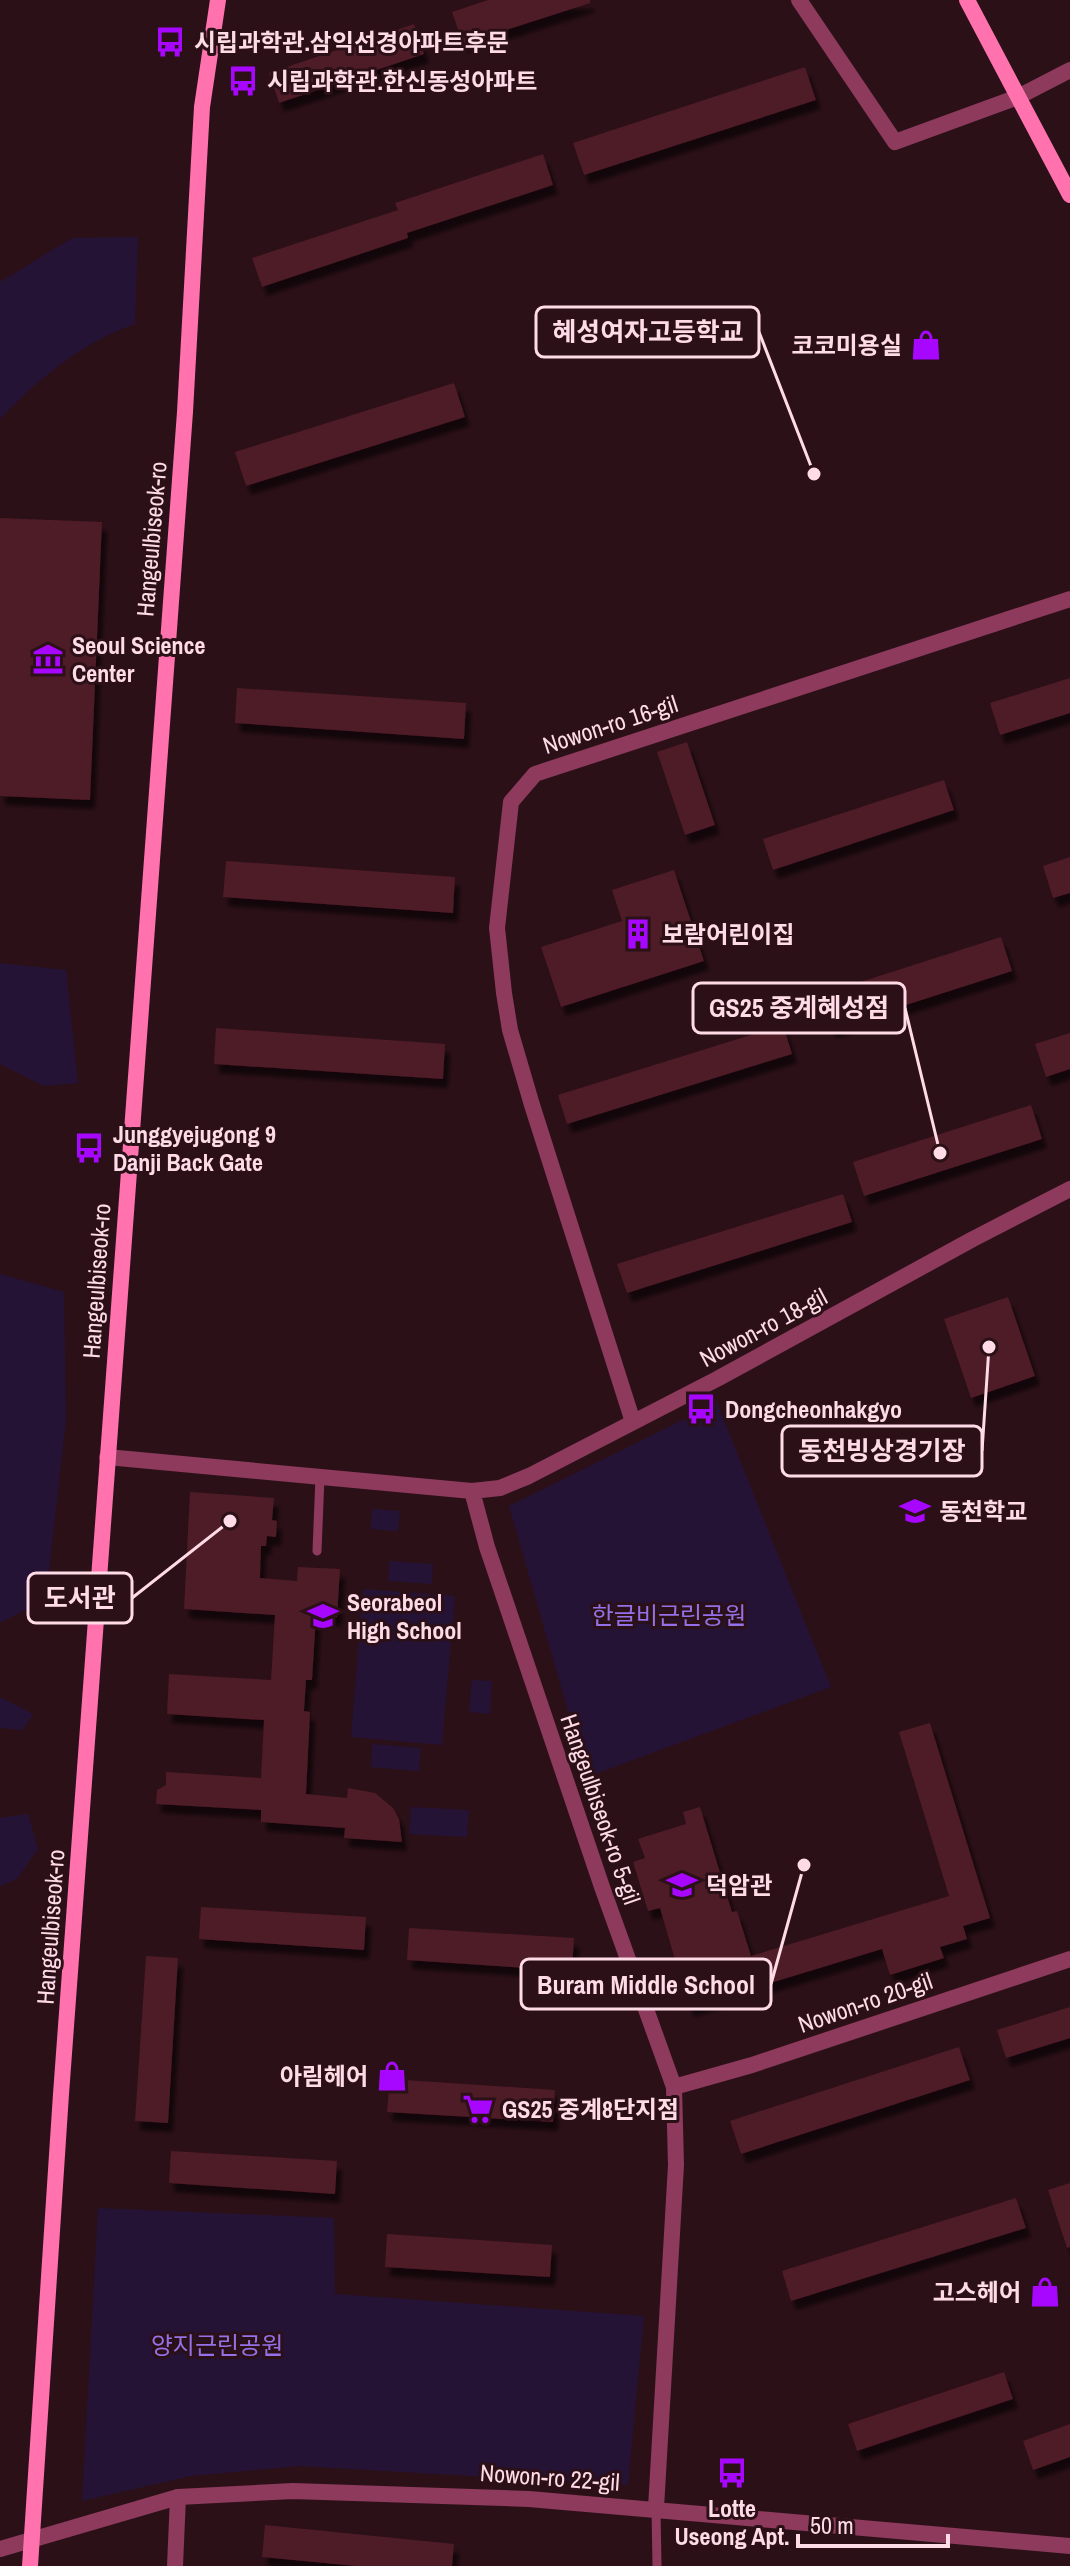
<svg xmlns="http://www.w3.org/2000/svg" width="1070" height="2566" viewBox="0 0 1070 2566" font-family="'Archivo Narrow','Noto Sans KR',sans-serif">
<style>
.green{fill:#251336}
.building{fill:#4e1b28;filter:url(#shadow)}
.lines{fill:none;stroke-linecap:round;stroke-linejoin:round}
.service{stroke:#8d3a5c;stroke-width:9}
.minor{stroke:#8d3a5c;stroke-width:16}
.tertiary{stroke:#8d3a5c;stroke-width:16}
.secondary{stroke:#ff72ae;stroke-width:16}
.labels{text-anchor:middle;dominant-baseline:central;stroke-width:6;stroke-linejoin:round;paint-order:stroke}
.poi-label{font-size:24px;font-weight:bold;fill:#ffdbe7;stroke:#2c1018;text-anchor:start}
.street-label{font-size:24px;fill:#ffdbe7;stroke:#2c1018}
.park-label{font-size:24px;fill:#9471e8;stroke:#2c1018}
.leader{fill:none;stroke:#ffdbe7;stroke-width:3}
.callout-dot{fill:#ffdbe7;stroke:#2c1018;stroke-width:3}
.callout{fill:#2c1018;stroke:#ffdbe7;stroke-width:3}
.callout-label{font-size:26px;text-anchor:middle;font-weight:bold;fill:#ffdbe7}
</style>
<defs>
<filter id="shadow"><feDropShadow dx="5" dy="9" stdDeviation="2" flood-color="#0009"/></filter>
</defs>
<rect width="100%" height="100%" fill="#2c1018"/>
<path class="green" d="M 138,237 L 135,324 C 84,341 37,380 0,419 L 0,282 L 72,238 Z
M 0,963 L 66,970 L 78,1083 L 44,1086 L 0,1064 Z
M 0,1274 L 64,1292 L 66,1419 L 46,1599 L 0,1623 Z
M 717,1403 L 831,1687 L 587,1777 L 509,1506 Z
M 372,1509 L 400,1511 L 398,1531 L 371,1529 Z
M 389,1561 L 433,1564 L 432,1584 L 388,1581 Z
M 363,1589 L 455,1596 L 442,1745 L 351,1737 Z
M 472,1680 L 492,1681 L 490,1714 L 469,1712 Z
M 0,1697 L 33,1714 L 23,1730 L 0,1728 Z
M 372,1744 L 421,1748 L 419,1771 L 371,1767 Z
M 411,1807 L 469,1810 L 467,1837 L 409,1834 Z
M 28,1814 L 38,1849 L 17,1879 L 0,1886 L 0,1818 Z
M 98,2208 L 334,2218 L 335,2294 L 644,2316 L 628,2485 L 300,2466 L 191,2476 L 82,2501 Z"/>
<path class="building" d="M 488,0 L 590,0 L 590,3 L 463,44 L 452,12 Z
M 414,24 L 424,54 L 279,103 L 269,73 Z
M 805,67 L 816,100 L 584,175 L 573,143 Z
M 543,154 L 553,185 L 407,233 L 408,238 L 262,287 L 252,258 L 398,210 L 395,203 Z
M 454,383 L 465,417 L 246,486 L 235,452 Z
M 0,518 L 102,522 L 90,800 L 0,796 Z
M 1070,678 L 1070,713 L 1000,735 L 990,703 Z
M 237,688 L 466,703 L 464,739 L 235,723 Z
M 687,742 L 715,825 L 685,835 L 657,752 Z
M 944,780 L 954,810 L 773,870 L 763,839 Z
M 1070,857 L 1070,893 L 1053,898 L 1043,866 Z
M 226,861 L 455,877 L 453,913 L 223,897 Z
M 674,870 L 704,961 L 561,1007 L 541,947 L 622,921 L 612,890 Z
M 1001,937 L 1012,971 L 831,1029 L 820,995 Z
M 783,1025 L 792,1054 L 567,1124 L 558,1095 Z
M 216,1028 L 445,1044 L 443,1079 L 214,1064 Z
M 1070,1033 L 1070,1069 L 1046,1077 L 1035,1044 Z
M 1031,1105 L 1042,1139 L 864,1196 L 853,1162 Z
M 843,1194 L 852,1222 L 627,1293 L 617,1264 Z
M 1008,1297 L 1035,1376 L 971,1398 L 944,1319 Z
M 190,1492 L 274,1498 L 272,1520 L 277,1521 L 276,1537 L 267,1536 L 266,1546 L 261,1546 L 260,1578 L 297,1581 L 298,1567 L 340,1569 L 337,1617 L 316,1616 L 312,1680 L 306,1680 L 304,1711 L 310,1712 L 306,1794 L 347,1798 L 348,1788 L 375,1793 L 393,1808 L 399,1819 L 402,1842 L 344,1838 L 345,1828 L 261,1822 L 261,1810 L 156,1804 L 157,1790 L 166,1785 L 166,1772 L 261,1778 L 264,1720 L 167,1714 L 169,1674 L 271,1680 L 275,1615 L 184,1609 Z
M 930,1723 L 990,1918 L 963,1926 L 967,1939 L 940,1947 L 944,1958 L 890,1975 L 882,1949 L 689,2008 L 660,1908 L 648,1911 L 633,1862 L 645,1858 L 638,1839 L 686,1824 L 683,1812 L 700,1807 L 732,1912 L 737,1911 L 751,1956 L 949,1896 L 899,1732 Z
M 201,1907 L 366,1917 L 364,1950 L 199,1939 Z
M 409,1928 L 574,1938 L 572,1971 L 407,1960 Z
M 146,1956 L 178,1958 L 168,2123 L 135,2121 Z
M 1070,2007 L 1070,2038 L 1006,2058 L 997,2030 Z
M 959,2047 L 970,2080 L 741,2154 L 730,2121 Z
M 390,2079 L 555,2090 L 553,2122 L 387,2112 Z
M 171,2151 L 337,2161 L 335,2194 L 169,2183 Z
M 1070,2183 L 1070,2247 L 1067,2248 L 1048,2190 Z
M 1016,2198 L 1026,2228 L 791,2301 L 782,2271 Z
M 387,2234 L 552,2245 L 550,2277 L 385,2267 Z
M 1004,2372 L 1013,2399 L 857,2451 L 848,2424 Z
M 1070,2424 L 1070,2457 L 1033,2470 L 1023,2441 Z
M 265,2525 L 454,2544 L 452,2566 L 356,2566 L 262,2557 Z"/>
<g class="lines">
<path class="service" d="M 317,1551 L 320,1477
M 656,2508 L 657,2566"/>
<path class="minor" d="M 799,0 L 895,142 L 1018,97 L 1070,70
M 633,1422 L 532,1105 L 510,1030 L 504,993 L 497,928 L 511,802 L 535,774 L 1070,599
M 175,2566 L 178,2497"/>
<path class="tertiary" d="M 107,1457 L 472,1491 L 500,1488 L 529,1476 L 717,1379 L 973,1239 L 1070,1189
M 472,1491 L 487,1547 L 602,1887 L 674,2087 L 676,2165 L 656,2508
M 674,2087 L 752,2065 L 1070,1959
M 0,2549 L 178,2497 L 293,2491 L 529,2499 L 1070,2546"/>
<path class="secondary" d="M 967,0 L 1070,195
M 30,2566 L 61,2094 L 185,412 L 202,107 L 218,0"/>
</g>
<defs>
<g id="bus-bare" transform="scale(2.4)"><path d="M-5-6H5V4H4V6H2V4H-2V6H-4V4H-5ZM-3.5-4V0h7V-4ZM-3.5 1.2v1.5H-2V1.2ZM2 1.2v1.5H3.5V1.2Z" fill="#a807ff" stroke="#2c1018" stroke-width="2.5" paint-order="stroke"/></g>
<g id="shop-bare" transform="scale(2.4)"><path d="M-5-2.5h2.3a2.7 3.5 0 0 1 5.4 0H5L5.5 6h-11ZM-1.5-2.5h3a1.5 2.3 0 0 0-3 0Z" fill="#a807ff" stroke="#2c1018" stroke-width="2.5" paint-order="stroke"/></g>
<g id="museum-bare" transform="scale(2.4)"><path d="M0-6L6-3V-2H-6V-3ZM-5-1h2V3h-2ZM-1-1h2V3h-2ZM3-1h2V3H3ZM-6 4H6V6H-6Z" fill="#a807ff" stroke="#2c1018" stroke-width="2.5" paint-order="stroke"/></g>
<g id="building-bare" transform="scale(2.4)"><path d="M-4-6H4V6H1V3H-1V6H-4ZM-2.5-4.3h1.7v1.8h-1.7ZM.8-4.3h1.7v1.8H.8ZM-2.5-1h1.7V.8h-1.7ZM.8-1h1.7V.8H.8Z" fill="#a807ff" stroke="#2c1018" stroke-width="2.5" paint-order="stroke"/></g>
<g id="school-bare" transform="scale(2.4)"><path d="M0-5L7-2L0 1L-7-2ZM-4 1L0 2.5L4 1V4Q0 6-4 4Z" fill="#a807ff" stroke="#2c1018" stroke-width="2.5" paint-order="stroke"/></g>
<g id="supermarket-bare" transform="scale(2.4)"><path d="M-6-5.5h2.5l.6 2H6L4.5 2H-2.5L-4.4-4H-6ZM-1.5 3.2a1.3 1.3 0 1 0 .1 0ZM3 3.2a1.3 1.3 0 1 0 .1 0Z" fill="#a807ff" stroke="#2c1018" stroke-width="2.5" paint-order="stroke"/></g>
</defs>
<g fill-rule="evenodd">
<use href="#bus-bare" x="170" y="42"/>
<use href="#bus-bare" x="243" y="81"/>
<use href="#shop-bare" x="926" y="345"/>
<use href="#museum-bare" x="48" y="659"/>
<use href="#building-bare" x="638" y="934"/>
<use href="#bus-bare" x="89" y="1148"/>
<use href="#bus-bare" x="701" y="1409"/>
<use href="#school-bare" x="915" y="1511"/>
<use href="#school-bare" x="323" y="1616"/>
<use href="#school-bare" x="682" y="1885"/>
<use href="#shop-bare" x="392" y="2076"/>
<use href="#supermarket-bare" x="478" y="2109"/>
<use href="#shop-bare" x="1045" y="2292"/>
<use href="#bus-bare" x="732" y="2473"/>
</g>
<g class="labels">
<g class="poi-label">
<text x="194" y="42">시립과학관.삼익선경아파트후문</text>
<text x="267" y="81">시립과학관.한신동성아파트</text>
<text x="902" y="345" text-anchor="end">코코미용실</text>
<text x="72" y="645">Seoul Science<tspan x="72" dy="28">Center</tspan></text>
<text x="662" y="934">보람어린이집</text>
<text x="113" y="1134">Junggyejugong 9<tspan x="113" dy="28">Danji Back Gate</tspan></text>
<text x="725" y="1409">Dongcheonhakgyo</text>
<text x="939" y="1511">동천학교</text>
<text x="347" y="1602">Seorabeol<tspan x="347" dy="28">High School</tspan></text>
<text x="706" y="1885">덕암관</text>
<text x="368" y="2076" text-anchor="end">아림헤어</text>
<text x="502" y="2109">GS25 중계8단지점</text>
<text x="1021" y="2292" text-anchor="end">고스헤어</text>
<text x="732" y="2508" text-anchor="middle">Lotte<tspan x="732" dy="28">Useong Apt.</tspan></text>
</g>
<g class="street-label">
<text transform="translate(151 539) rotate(-85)">Hangeulbiseok-ro</text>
<text transform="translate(610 724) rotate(-18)">Nowon-ro 16-gil</text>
<text transform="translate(96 1281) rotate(-86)">Hangeulbiseok-ro</text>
<text transform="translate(763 1327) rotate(-28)">Nowon-ro 18-gil</text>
<text transform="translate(601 1809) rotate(71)">Hangeulbiseok-ro 5-gil</text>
<text transform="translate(50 1927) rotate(-86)">Hangeulbiseok-ro</text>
<text transform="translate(865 2002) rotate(-19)">Nowon-ro 20-gil</text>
<text transform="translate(550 2477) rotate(4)">Nowon-ro 22-gil</text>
</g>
<g class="park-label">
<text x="669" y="1615">한글비근린공원</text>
<text x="217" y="2345">양지근린공원</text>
</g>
</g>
<path class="leader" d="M814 474L759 332M940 1153L905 1008M989 1347L982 1451M230 1521L132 1598M804 1865L771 1984"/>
<g class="callout-dot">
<circle cx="814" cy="474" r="8"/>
<circle cx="940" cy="1153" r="8"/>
<circle cx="989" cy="1347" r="8"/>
<circle cx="230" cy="1521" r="8"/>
<circle cx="804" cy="1865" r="8"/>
</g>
<g class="callout">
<rect x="536" y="307" width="223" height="50" rx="8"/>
<rect x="693" y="983" width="212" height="50" rx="8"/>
<rect x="782" y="1426" width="200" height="50" rx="8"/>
<rect x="28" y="1573" width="104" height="50" rx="8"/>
<rect x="521" y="1959" width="250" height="50" rx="8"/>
</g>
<g class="callout-label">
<text x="648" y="341">혜성여자고등학교</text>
<text x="799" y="1017">GS25 중계혜성점</text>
<text x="882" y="1460">동천빙상경기장</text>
<text x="80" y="1607">도서관</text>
<text x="646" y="1994">Buram Middle School</text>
</g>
<path d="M798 2534v12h150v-12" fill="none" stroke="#ffdbe7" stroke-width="4"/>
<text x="810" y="2534" font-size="24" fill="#ffdbe7" stroke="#2c1018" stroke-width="6" paint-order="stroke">50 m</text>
</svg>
